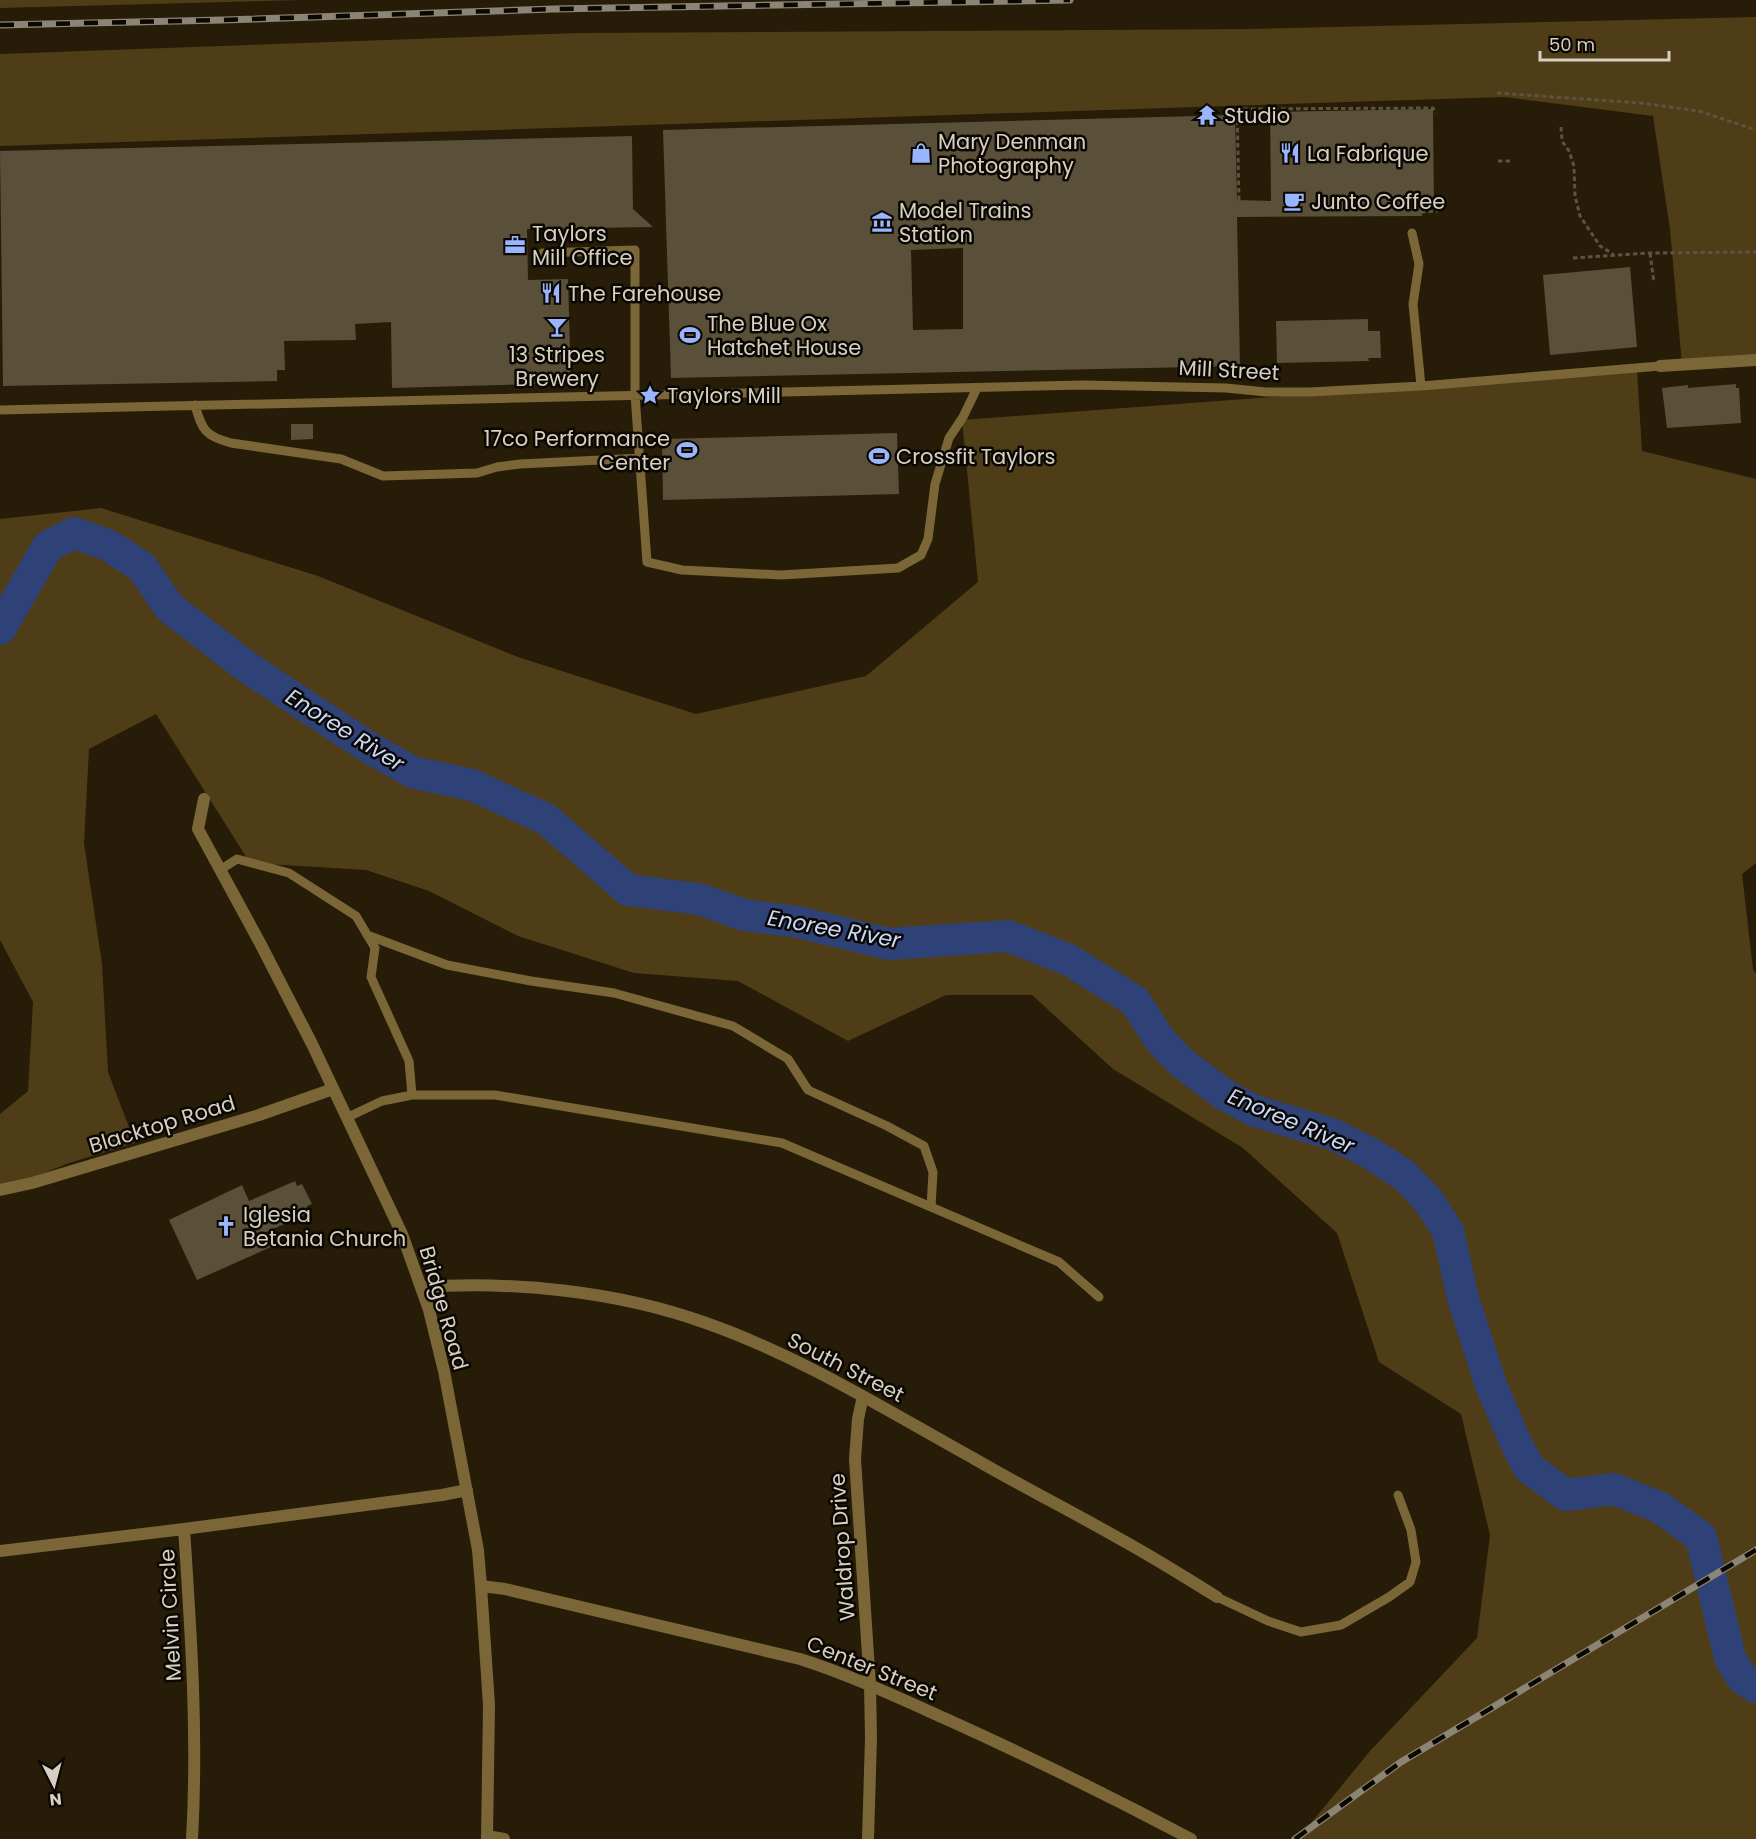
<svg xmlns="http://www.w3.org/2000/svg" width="1756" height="1839" viewBox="0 0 1756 1839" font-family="Poppins,sans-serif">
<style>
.green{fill:#4e3d17}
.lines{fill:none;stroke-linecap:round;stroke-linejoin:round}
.river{stroke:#2f4277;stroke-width:32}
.building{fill:#5a4f38;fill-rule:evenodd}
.path{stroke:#5c5341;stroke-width:3;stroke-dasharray:4.5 3;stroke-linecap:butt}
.lane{stroke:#7b6638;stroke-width:9}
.street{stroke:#7b6638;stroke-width:12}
.rail-casing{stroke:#8c8474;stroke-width:7}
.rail{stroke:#0b0702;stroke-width:4.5;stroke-dasharray:14;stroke-linecap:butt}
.labels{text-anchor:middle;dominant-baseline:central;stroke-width:5;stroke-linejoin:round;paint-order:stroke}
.poi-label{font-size:21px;fill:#d6d0c3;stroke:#0b0702;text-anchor:start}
.street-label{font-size:21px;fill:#d6d0c3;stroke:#0b0702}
.water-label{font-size:22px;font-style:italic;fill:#c9d7f9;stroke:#0b0702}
</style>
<rect width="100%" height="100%" fill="#261c07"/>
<path class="green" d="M 0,0 L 302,0 L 0,8 Z
M 1756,17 L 1756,356 L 1682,365 L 1670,229 L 1653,116 L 1504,97 L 0,146 L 0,54 L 578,33 L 1249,29 Z
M 1637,370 L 1642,451 L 1756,479 L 1756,863 L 1742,874 L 1753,969 L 1756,974 L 1756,1839 L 1298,1839 L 1370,1751 L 1477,1638 L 1490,1535 L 1461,1414 L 1379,1362 L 1337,1233 L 1243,1148 L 1113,1069 L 1032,995 L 946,995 L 848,1041 L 738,981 L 634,973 L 518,936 L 429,891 L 366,870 L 250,863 L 156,714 L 89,749 L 84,843 L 102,964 L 108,1072 L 135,1143 L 69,1163 L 4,1189 L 0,1183 L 0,1114 L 28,1091 L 33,1002 L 0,940 L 0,519 L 101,508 L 318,576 L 518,657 L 696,714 L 866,676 L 978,582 L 962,420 Z"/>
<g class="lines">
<path class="river" d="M 0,629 L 48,546 L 74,533 L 108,545 L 142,567 L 169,607 L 247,667 L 365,745 L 412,772 L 472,785 L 546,819 L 628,890 L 699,899 L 744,915 L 798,922 L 889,944 L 1008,936 L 1069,960 L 1135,1001 L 1160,1040 L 1182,1063 L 1225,1095 L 1255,1111 L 1332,1134 L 1370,1153 L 1404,1175 L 1428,1200 L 1448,1231 L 1463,1298 L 1491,1385 L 1516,1443 L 1529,1468 L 1566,1495 L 1614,1489 L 1659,1507 L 1701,1537 L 1730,1658 L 1742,1678 L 1756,1687"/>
</g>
<path class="building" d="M 1433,109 L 1434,206 L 1421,207 L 1422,216 L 1237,217 L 1240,366 L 671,378 L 663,130 L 1235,115 L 1237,200 L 1271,201 L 1270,112 ZM 963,248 L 963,329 L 913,330 L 911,250 Z
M 632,136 L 633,209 L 653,227 L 527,229 L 528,280 L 568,279 L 571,383 L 392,388 L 391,322 L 355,324 L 356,340 L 284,341 L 285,370 L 277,370 L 277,381 L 3,386 L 0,151 Z
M 1630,267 L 1637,347 L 1550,355 L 1543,275 Z
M 1368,319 L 1368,331 L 1380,331 L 1381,358 L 1368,358 L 1369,361 L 1277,363 L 1276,321 Z
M 1736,384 L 1736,388 L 1739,388 L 1741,423 L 1667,428 L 1662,388 L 1688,385 L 1688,388 Z
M 291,424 L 313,424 L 313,439 L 291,440 Z
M 897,433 L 899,494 L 663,500 L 662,439 Z
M 295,1181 L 297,1186 L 302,1184 L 312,1204 L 307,1206 L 309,1213 L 264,1233 L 271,1247 L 197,1280 L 169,1220 L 242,1185 L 249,1201 Z"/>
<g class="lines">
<path class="path" d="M 1497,93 L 1641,103 L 1699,111 L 1756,130
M 1561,127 L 1562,141 L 1569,151 L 1574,166 L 1575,196 L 1580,216 L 1600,246 L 1613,254
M 1498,161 L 1512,161
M 1239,200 L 1237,109 L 1433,108 L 1436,113
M 1421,212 L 1438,211
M 1650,253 L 1654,283
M 1573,258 L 1650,253 L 1756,252"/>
<path class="lane" d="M 1412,233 L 1419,264 L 1413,304 L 1421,386
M 542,253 L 635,250 L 635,395 L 647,562 L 682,570 L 781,575 L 898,568 L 921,555 L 928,539 L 935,484 L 949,438 L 963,417 L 977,388
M 195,405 C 202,430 205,436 231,443 L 341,459 L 383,476 L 477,473 L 497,467 L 520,464 L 641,458
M 0,410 L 1084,385 L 1226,388 L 1266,392 L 1310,392 L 1421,386 L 1660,366
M 220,870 L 237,859 L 289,873 L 356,916 L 375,948 L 371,977 L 409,1061 L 412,1095
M 367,935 L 447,965 L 531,981 L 614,993 L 733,1026 L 788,1059 L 808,1090 L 887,1126 L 924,1146 L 933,1172 L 931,1207
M 346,1118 L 382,1101 L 412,1095 L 495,1095 L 782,1143 L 1059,1262 L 1099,1297
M 1217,1597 L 1268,1621 L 1301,1632 L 1341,1625 L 1389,1597 L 1410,1582 L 1416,1562 L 1411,1530 L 1398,1495"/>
<path class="street" d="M 1660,366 L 1756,360
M 204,799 L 198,829 L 260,943 L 312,1044 L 402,1234 L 429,1310 L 444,1371 L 478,1550 L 481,1586 L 489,1705 L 487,1839
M 0,1190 L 32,1183 L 259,1115 L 333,1089
M 421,1287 C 515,1281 617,1291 706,1323 C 800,1356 886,1410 973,1458 C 1021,1486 1071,1511 1120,1539 C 1153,1557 1185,1577 1217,1597
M 863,1396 L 858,1419 L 855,1459 L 870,1685 L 871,1738 L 868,1839
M 0,1551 L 184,1529
M 481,1586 L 505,1589 L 800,1659 C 850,1675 897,1697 944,1718 C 1028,1756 1110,1796 1191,1839
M 487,1836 L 504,1839
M 192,1839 C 198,1735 191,1633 184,1529 L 442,1495 L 467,1490"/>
<g class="rail-casing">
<path id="rail" d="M 0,25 L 223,20 L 554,9 L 1070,0
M 1295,1839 L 1401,1762 L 1756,1550"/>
</g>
<use href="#rail" class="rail"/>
</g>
<defs>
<g id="temple-bare" transform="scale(1.62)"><path d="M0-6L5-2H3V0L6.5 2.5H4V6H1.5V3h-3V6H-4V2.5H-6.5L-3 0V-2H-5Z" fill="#98b5fd" stroke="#0b0702" stroke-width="2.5" paint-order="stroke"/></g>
<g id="shop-bare" transform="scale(1.62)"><path d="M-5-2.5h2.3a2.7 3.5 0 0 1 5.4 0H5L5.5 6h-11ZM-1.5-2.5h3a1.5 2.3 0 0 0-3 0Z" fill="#98b5fd" stroke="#0b0702" stroke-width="2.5" paint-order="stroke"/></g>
<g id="restaurant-bare" transform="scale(1.62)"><path d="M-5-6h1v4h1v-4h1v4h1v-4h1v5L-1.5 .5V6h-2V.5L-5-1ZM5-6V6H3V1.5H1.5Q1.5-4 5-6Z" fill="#98b5fd" stroke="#0b0702" stroke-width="2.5" paint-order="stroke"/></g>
<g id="cafe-bare" transform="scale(1.62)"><path d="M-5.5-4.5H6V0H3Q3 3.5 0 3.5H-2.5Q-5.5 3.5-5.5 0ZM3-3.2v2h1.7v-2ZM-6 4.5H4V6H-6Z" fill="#98b5fd" stroke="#0b0702" stroke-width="2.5" paint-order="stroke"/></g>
<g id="museum-bare" transform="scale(1.62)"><path d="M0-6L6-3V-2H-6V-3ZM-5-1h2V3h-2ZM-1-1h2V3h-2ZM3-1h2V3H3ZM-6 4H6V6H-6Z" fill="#98b5fd" stroke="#0b0702" stroke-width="2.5" paint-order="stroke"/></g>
<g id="office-bare" transform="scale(1.62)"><path d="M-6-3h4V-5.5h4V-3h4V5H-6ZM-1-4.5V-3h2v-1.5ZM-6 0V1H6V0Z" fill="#98b5fd" stroke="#0b0702" stroke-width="2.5" paint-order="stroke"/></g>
<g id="bar-bare" transform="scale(1.62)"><path d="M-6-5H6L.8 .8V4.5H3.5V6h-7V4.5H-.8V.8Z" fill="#98b5fd" stroke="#0b0702" stroke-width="2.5" paint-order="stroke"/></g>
<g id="stadium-bare" transform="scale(1.62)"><path d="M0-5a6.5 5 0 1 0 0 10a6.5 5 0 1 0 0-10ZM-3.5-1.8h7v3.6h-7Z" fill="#98b5fd" stroke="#0b0702" stroke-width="2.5" paint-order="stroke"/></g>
<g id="sight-bare" transform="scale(1.62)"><path d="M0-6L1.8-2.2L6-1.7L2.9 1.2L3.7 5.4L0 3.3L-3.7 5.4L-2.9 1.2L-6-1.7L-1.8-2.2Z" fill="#98b5fd" stroke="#0b0702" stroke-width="2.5" paint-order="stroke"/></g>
<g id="church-bare" transform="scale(1.62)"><path d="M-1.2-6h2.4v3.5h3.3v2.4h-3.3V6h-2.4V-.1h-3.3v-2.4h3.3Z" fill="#98b5fd" stroke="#0b0702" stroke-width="2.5" paint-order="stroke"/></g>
</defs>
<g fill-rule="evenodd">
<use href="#temple-bare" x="1207" y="115"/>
<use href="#shop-bare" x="921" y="153"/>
<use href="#restaurant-bare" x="1290" y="153"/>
<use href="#cafe-bare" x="1294" y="201"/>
<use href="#museum-bare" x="882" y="222"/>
<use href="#office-bare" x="515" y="245"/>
<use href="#restaurant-bare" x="551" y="293"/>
<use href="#bar-bare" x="557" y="327"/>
<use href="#stadium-bare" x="690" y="335"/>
<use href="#sight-bare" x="650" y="395"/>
<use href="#stadium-bare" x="687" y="450"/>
<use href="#stadium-bare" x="879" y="456"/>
<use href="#church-bare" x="226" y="1226"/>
</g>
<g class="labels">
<g class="poi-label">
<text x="1224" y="115">Studio</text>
<text x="938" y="141">Mary Denman<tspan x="938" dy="24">Photography</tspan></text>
<text x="1307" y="153">La Fabrique</text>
<text x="1311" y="201">Junto Coffee</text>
<text x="899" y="210">Model Trains<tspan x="899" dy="24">Station</tspan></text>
<text x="532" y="233">Taylors<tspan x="532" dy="24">Mill Office</tspan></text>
<text x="568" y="293">The Farehouse</text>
<text x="707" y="323">The Blue Ox<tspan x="707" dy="24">Hatchet House</tspan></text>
<text x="557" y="354" text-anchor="middle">13 Stripes<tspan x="557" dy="24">Brewery</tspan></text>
<text x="667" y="395">Taylors Mill</text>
<text x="670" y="438" text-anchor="end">17co Performance<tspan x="670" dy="24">Center</tspan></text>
<text x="896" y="456">Crossfit Taylors</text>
<text x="243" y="1214">Iglesia<tspan x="243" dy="24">Betania Church</tspan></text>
</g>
<g class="street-label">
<text transform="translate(1229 370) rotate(3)">Mill Street</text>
<text transform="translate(162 1124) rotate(-17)">Blacktop Road</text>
<text transform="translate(444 1308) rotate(74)">Bridge Road</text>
<text transform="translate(846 1367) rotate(27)">South Street</text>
<text transform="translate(842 1547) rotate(-94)">Waldrop Drive</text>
<text transform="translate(170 1615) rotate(-93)">Melvin Circle</text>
<text transform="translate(872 1668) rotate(22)">Center Street</text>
</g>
<g class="water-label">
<text transform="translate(345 730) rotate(32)">Enoree River</text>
<text transform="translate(834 929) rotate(10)">Enoree River</text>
<text transform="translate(1291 1121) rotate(23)">Enoree River</text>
</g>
</g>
<g transform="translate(54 1785) rotate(174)" stroke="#0b0702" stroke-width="4.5" paint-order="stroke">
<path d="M0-4.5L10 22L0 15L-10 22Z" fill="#d6d0c3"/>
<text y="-9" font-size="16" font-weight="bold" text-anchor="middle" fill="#d6d0c3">N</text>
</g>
<path d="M1540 51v9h129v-9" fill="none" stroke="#d6d0c3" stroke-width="3"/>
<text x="1549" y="51" font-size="18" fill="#d6d0c3" stroke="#0b0702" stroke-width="4.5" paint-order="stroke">50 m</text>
</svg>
